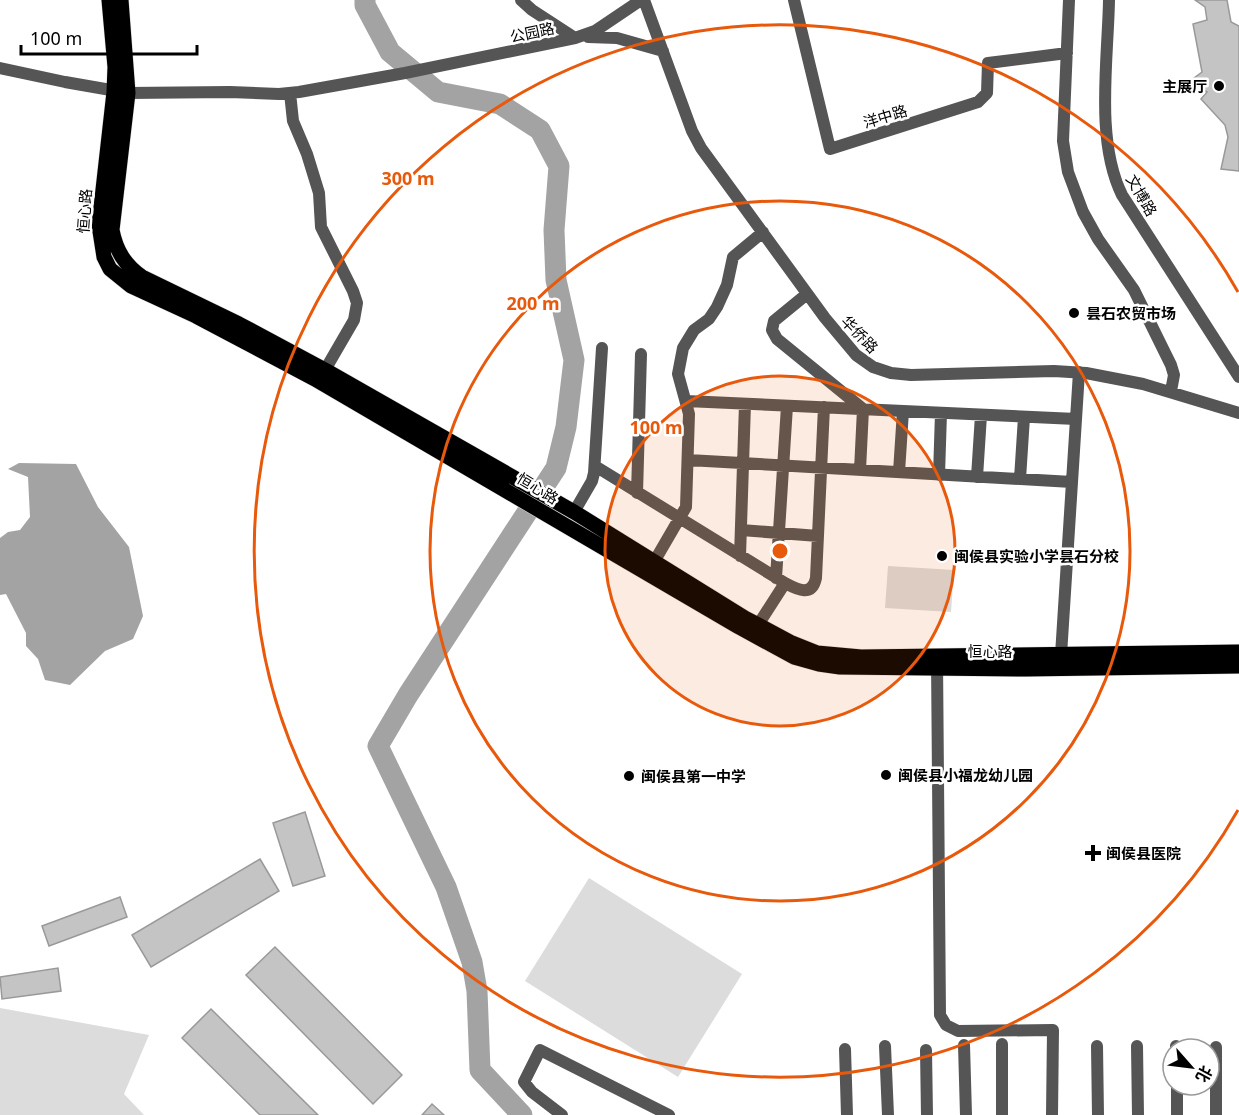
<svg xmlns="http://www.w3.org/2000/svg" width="1239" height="1115" viewBox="0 0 1239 1115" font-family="'Noto Sans','Noto Sans SC',sans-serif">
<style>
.green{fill:#dcdcdc}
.water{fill:#a3a3a3}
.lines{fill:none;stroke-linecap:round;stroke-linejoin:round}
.river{stroke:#a3a3a3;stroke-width:21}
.building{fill:#c4c4c4;stroke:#999;stroke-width:1.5}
.major-casing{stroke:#dbdbdb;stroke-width:16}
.minor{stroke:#555;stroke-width:12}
.major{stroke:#000;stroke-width:15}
.ring{fill:none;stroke:#e8590c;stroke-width:3}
.poi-dot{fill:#000;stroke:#fff;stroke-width:2}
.labels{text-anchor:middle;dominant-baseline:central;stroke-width:5;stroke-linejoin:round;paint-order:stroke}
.street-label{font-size:15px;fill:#000;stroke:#fff}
.poi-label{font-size:15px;font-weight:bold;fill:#000;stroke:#fff;text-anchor:start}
.centre{fill:#e8590c;stroke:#fff;stroke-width:3}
.ring-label{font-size:18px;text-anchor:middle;font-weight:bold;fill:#e8590c;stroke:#fff;stroke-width:5;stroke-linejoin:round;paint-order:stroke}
</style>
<rect width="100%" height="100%" fill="#fff"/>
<path class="green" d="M 888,566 L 954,570 L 951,612 L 885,608 Z
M 589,878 L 742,974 L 678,1077 L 525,981 Z
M 0,1008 L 149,1035 L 124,1094 L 144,1115 L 0,1115 Z"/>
<path class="water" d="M 19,463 L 76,464 L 98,507 L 129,547 L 143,616 L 133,639 L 105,651 L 70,685 L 45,680 L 38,659 L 26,646 L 26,633 L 6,594 L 0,595 L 0,538 L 8,532 L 20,530 L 30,517 L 28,477 L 8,469 Z"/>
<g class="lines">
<path class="river" d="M 365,0 L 365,5 L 390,52 L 438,92 L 500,104 L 540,130 L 559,166 L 554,230 L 556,280 L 574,360 L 566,427 L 556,468 L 408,695 L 378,746 L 446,887 L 472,962 L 477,991 L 480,1070 L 522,1115"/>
</g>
<path class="building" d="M 1195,0 L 1227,0 L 1231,22 L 1239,26 L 1239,171 L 1221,169 L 1228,137 L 1225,125 L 1201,99 L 1207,92 L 1190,81 L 1202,72 L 1193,24 L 1207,20 L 1205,7 Z
M 305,812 L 325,876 L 293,886 L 273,823 Z
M 260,859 L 279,891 L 151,967 L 132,935 Z
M 120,897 L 127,917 L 49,946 L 42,926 Z
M 275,947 L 402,1075 L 373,1104 L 246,975 Z
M 58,968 L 61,991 L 2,999 L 0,977 Z
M 211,1009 L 318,1115 L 260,1115 L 182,1038 Z
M 432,1104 L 444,1115 L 422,1115 Z"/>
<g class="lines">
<g class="major-casing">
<path id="major" d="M 109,0 L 115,67 L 114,92 L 99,225 L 104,257 L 110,269 L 131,286 L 196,316 L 315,379 L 739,627 L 794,657 L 819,664 L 840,667 L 1026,669 L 1239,666
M 121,0 L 128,93 L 112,230 C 116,251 125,265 142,277 L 239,324 L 325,370 L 574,512 L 745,618 L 792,643 L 817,653 L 861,657 L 1239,652"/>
</g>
<path class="minor" d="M 521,0 L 532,10 L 575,38
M 644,0 L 692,131 L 701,148 L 825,318 L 856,355 L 873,367 L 891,373 L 911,375 L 1054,371 L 1086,373 L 1143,384 L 1239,413
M 794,0 L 830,149 L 978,102 L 987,93 L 988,63 L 1067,53
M 1069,0 L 1063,141 L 1068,172 L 1083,212 L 1098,239 L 1134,290 L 1171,365 L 1174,375 L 1171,391
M 1109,0 C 1108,60 1095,140 1122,195 L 1239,377
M 588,37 L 617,38 L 663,51
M 0,68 L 65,82 L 128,93 L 230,92 L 279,94 L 299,92 L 405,73 L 575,38 L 595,31 L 641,0
M 290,93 L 293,121 L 307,154 L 319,193 L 321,227 L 353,291 L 357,303 L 354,320 L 325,370
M 807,294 L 774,321 L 772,330 L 777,339 L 863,409 L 860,470
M 686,401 L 1076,419
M 688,460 L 1072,482
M 595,466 L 785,583 C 798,590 812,597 816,578 L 824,407
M 899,472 L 903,411
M 939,475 L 941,413
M 977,477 L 981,415
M 1020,479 L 1024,417
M 637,493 L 641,354
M 574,512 L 592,481 L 594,473 L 602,348
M 741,530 L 818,536
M 740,556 L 745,404
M 654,562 L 686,507 L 689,414 L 678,374 L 683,348 L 694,330 L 709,319 L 717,307 L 727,285 L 733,257 L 763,232
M 776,578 L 787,406
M 758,625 L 785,583
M 1061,655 L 1079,372
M 937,660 L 940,1015 L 946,1025 L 958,1031 L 1053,1030 L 1052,1115
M 1002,1044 L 1002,1115
M 964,1045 L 966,1115
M 885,1046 L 888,1115
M 1097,1046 L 1098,1115
M 1137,1046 L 1138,1115
M 1176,1046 L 1176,1049
M 1216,1047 L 1216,1115
M 845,1049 L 847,1115
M 926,1050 L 927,1115
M 1177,1085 L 1177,1115
M 562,1115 L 532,1092 L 524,1082 L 540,1050 L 669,1115"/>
<use href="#major" class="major"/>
</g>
<circle cx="780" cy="551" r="175" fill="#e8590c" fill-opacity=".12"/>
<g class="ring">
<circle cx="780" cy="551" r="175"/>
<circle cx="780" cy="551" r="350"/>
<path d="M1238 810A526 526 0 1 1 1238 292"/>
</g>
<g class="poi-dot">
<circle cx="1219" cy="86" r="6"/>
<circle cx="1074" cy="313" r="6"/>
<circle cx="942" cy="556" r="6"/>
<circle cx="886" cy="775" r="6"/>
<circle cx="629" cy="776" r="6"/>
<path d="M1090 844h6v6h6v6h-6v6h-6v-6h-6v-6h6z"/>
</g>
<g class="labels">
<g class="street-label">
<text transform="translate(532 32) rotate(-12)">公园路</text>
<text transform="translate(885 116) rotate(-17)">洋中路</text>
<text transform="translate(1142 195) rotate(60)">文博路</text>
<text transform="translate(84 211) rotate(-86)">恒心路</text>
<text transform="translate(860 334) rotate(46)">华侨路</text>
<text transform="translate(538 488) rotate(31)">恒心路</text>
<text x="990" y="651">恒心路</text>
</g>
<g class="poi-label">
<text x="1207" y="86" text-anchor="end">主展厅</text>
<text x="1086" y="313">昙石农贸市场</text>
<text x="954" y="556">闽侯县实验小学昙石分校</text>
<text x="898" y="775">闽侯县小福龙幼儿园</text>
<text x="641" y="776">闽侯县第一中学</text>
<text x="1106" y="853">闽侯县医院</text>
</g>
</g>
<circle cx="780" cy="551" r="9" class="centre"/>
<g class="ring-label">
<text x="408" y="185">300 m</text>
<text x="533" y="310">200 m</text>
<text x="656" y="434">100 m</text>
</g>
<g transform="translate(1191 1067) rotate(118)"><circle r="28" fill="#ffffff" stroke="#999999" stroke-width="1.5"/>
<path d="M0-4.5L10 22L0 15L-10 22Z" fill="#000000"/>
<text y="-9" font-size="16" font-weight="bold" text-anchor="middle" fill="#000000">北</text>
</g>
<path d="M21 45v9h176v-9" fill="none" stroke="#000000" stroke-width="3"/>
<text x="30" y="45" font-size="18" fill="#000000" stroke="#ffffff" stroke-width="4.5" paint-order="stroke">100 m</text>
</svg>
